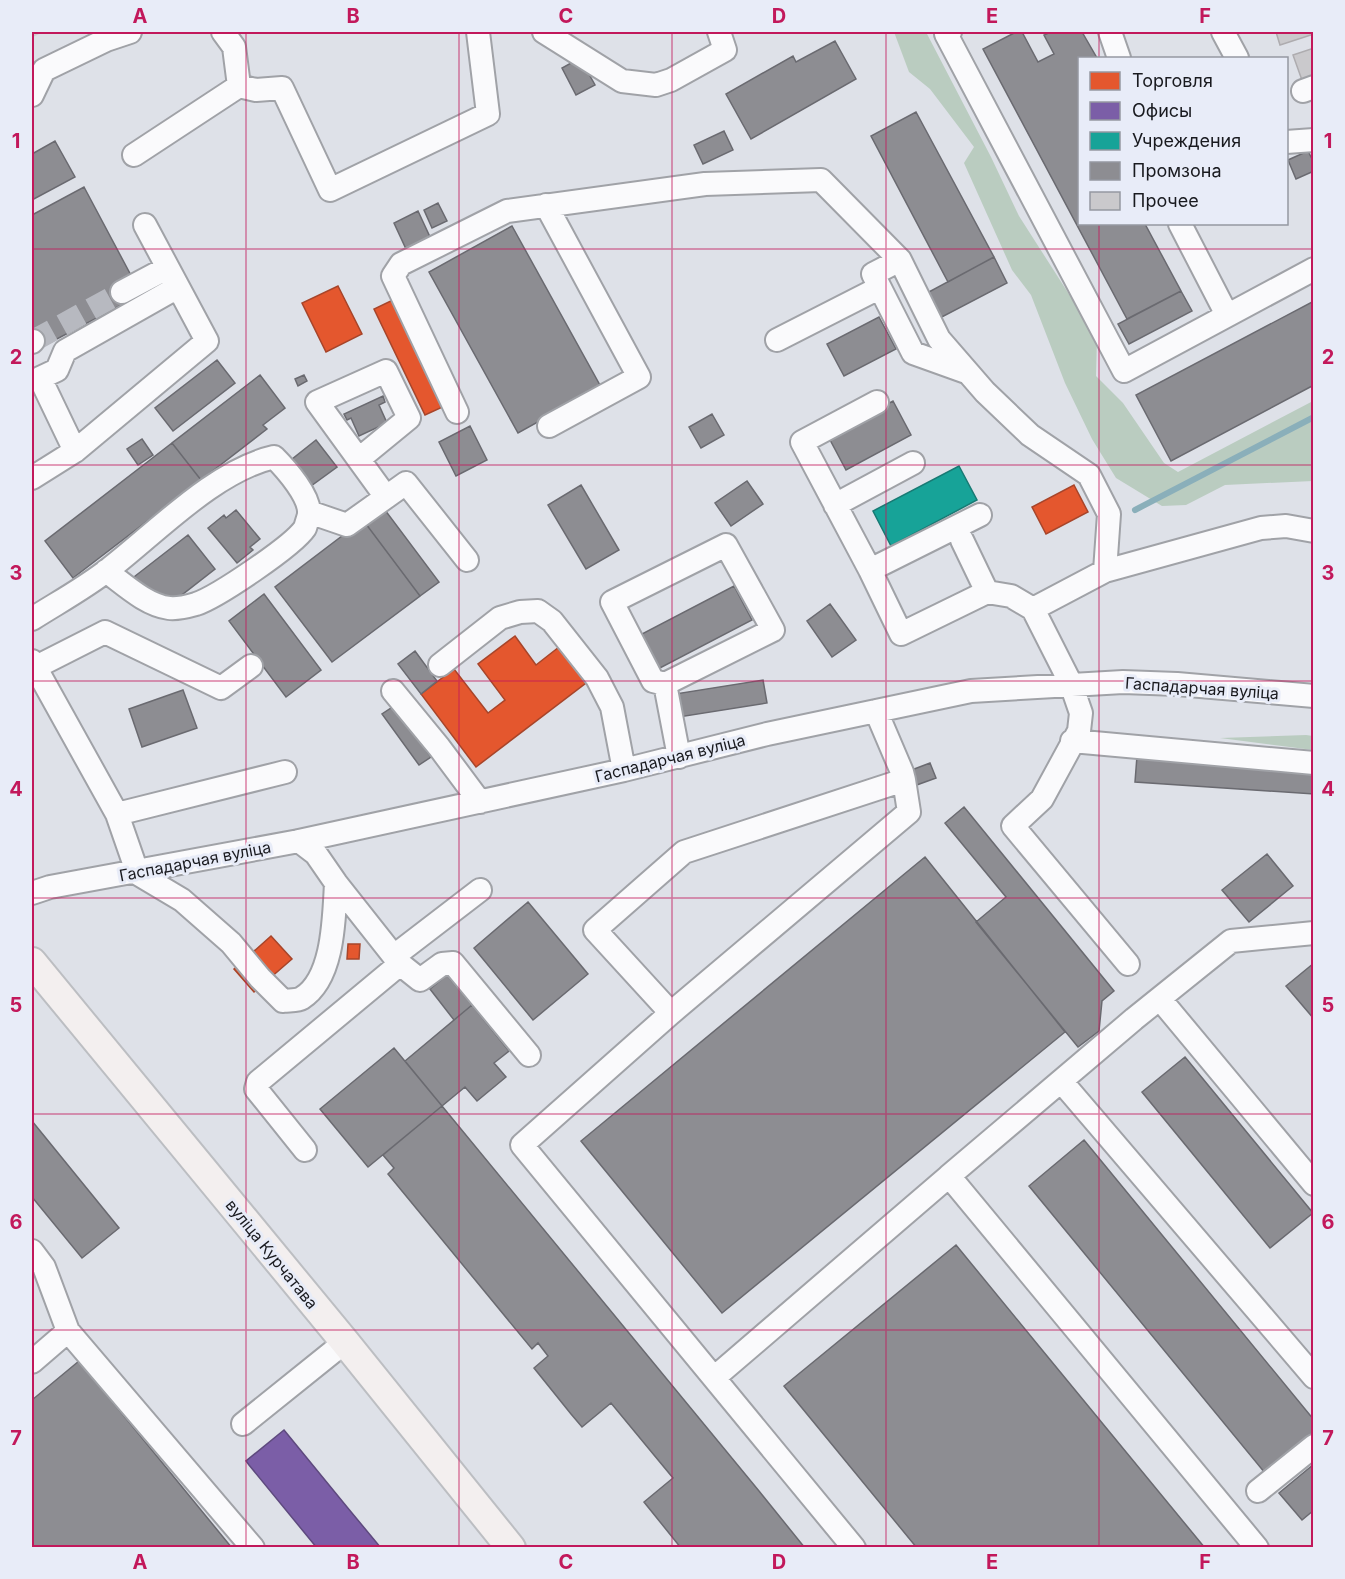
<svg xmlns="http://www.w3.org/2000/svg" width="1345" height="1579" viewBox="0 0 1345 1579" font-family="Inter,sans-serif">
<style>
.green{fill:#baccc0}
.shops{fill:#e4572e;stroke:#a7452a;stroke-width:1.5}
.offices{fill:#7b5ea7;stroke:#5e4a7e;stroke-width:1.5}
.public{fill:#17a398;stroke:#187a74;stroke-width:1.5}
.industry{fill:#8d8d92;stroke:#6a6a70;stroke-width:1.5}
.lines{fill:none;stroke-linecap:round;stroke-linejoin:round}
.stream{stroke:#8aafba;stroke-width:6}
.building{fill:#cac9cc;stroke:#aeacaf;stroke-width:1.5}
.minor-tunnel{stroke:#b7b9c0;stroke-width:22;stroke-dasharray:22 11;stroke-linecap:butt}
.minor-casing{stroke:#a0a2a7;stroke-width:26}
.major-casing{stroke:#bcbec2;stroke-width:32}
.minor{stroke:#fafafc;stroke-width:22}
.major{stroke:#f3efef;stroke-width:28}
.rail{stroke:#cfcfd1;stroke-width:4.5}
.grid{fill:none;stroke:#c2185b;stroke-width:1.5;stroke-opacity:0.55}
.labels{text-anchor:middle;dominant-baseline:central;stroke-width:6;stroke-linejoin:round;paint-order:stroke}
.street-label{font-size:16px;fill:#191a1f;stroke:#e8ecf8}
.neatline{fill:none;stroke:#c2185b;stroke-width:2}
.grid-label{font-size:20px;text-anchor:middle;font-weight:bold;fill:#c2185b}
</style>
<rect width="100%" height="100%" fill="#dee1e8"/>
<path class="green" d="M 894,32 L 926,32 L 991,157 L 1019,216 L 1097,338 L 1096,376 L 1123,403 L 1164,463 L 1178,472 L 1313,401 L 1313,481 L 1225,485 L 1186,505 L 1162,506 L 1116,478 L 1092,439 L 1065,383 L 1031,295 L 1012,270 L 964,163 L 974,147 L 930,89 L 909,72 Z
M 1306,735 L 1313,736 L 1313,750 L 1220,738 Z"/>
<path class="shops" d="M 338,286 L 362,334 L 326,352 L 302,303 Z
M 397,298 L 447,405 L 425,415 L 374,309 Z
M 1074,485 L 1088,512 L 1046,534 L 1032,507 Z
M 515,636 L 536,665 L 559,647 L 586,683 L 476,767 L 421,694 L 454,669 L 488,713 L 505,700 L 478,664 Z
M 271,936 L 292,959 L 254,992 L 234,969 Z
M 348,944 L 360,944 L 359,959 L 347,959 Z"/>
<path class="offices" d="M 284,1430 L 347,1507 L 381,1548 L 317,1548 L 249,1465 L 246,1461 Z"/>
<path class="public" d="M 959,466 L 977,500 L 891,546 L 873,511 Z"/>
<path class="industry" d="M 1016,32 L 1022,32 L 1038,62 L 1054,54 L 1044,35 L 1051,32 L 1082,32 L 1097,58 L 1080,58 L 1080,224 L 1145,224 L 1181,291 L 1127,319 L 983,49 Z
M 835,41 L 856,79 L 751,139 L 726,94 L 793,56 L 796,62 Z
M 580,58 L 595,85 L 576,95 L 562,68 Z
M 916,112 L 994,257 L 948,282 L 871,136 Z
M 724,131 L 733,150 L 703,164 L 694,145 Z
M 55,141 L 75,177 L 32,200 L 32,154 Z
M 1308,151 L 1314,163 L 1314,171 L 1296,179 L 1288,160 Z
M 84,187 L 134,281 L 127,302 L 38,349 L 32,337 L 32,215 Z
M 438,203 L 447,221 L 432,228 L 424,210 Z
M 418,211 L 430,237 L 406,249 L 394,223 Z
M 512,226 L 601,387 L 518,433 L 429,272 Z
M 994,257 L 1007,283 L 938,319 L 925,294 Z
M 1181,291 L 1192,311 L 1129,344 L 1118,324 Z
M 1314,301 L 1314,385 L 1171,461 L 1136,395 Z
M 879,317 L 896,349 L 844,376 L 827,344 Z
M 217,360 L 235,383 L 173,431 L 155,408 Z
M 260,375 L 285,408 L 263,425 L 267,429 L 201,480 L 172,443 Z
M 304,375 L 307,381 L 298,386 L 295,379 Z
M 383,396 L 385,402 L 379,405 L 387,423 L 359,436 L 351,418 L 347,420 L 344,414 Z
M 893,401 L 911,435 L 846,470 L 828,436 Z
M 712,414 L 724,435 L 701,448 L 689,427 Z
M 470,426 L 487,460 L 456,476 L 439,442 Z
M 142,439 L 153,455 L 138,465 L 127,449 Z
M 316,440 L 337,467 L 311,486 L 291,460 Z
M 172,443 L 201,480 L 73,578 L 45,541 Z
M 747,481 L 763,504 L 731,526 L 715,503 Z
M 581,485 L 619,550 L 586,569 L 548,505 Z
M 382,506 L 439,582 L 420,596 L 363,520 Z
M 236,510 L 260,539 L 250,547 L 253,550 L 237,563 L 208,528 L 224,515 L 226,518 Z
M 363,520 L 420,596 L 332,662 L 275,587 Z
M 188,535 L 215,569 L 174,601 L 130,580 Z
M 734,586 L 752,620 L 658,669 L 640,635 Z
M 264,594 L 321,670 L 286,697 L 229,621 Z
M 830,604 L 856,640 L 832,657 L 807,621 Z
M 415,651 L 437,681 L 421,694 L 398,664 Z
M 763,680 L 767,703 L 679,717 L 675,694 Z
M 183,690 L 197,728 L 142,747 L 129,709 Z
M 394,706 L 431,757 L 419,765 L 382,714 Z
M 1137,756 L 1314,768 L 1314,794 L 1135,782 Z
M 930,763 L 936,778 L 914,786 L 909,771 Z
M 964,807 L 1114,991 L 1102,1001 L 1099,1031 L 1078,1047 L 976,922 L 1006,897 L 945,823 Z
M 1267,854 L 1293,886 L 1249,922 L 1222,890 Z
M 925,857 L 1065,1032 L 722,1313 L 581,1141 Z
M 528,902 L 588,974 L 533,1020 L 474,948 Z
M 1314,963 L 1314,1019 L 1286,986 Z
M 447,975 L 472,1005 L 454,1020 L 430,989 Z
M 472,1005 L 509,1051 L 494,1063 L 506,1077 L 477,1101 L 465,1087 L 442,1106 L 405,1061 Z
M 394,1048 L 442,1106 L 368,1167 L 320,1109 Z
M 1185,1057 L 1313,1213 L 1270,1248 L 1142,1092 Z
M 442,1106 L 759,1491 L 805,1548 L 681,1548 L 644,1502 L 673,1478 L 611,1403 L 582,1427 L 571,1414 L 534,1368 L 548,1356 L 538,1343 L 532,1349 L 388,1174 L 394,1168 L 383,1155 Z
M 32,1121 L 119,1228 L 82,1258 L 32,1197 Z
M 1084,1140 L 1314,1420 L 1314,1433 L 1265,1473 L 1029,1186 Z
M 956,1245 L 1038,1345 L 1205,1548 L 917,1548 L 825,1436 L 784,1386 Z
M 79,1361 L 232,1548 L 32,1548 L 32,1400 Z
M 1314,1464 L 1314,1510 L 1302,1520 L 1279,1493 Z"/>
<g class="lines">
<path class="stream" d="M 1135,510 L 1314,417"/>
</g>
<path class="building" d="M 1276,32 L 1314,32 L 1314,34 L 1280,45 Z
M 1314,48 L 1314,79 L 1303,83 L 1293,55 Z"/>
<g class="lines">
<path class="minor-tunnel" d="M 33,341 L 122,292"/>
<g class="minor-casing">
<path id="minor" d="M 544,32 L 622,81 L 656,85 L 671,80 L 725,50 L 719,32
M 950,32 L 946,34 L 1124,371 L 1314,269
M 1110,32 L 1119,58
M 1223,32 L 1237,58
M 239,86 L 256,90 L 282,88 L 330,190 L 488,114 L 478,32
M 1303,91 L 1314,87
M 32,95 L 44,70 L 106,40 L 130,32
M 1286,142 L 1314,140
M 134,155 L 239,86 L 234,47 L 223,32
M 546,205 L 639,377 L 549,426
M 1180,224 L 1227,315
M 900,260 L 873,274 L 913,353 L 966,372
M 122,292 L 167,268
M 777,340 L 879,288
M 32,342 L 33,341
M 457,412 L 393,276 L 401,264 L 507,211 L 705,184 L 821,180 L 900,260 L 939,339 L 985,392 L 1030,435 L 1089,475 L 1109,514 L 1105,571
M 75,451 L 40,378 L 57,370 L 65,351 L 178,287
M 359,459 L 409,418 L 386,371 L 317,402 L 386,497
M 32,478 L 75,451 L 207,341 L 145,225
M 835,505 L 913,463
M 309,512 L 347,525 L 406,483 L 467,560
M 962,540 L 987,592 L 901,634 L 870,570 L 980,515
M 870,570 L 802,442 L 877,402
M 987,592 L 1011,596 L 1033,609 L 1105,571 L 1261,528 L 1286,526 L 1314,531
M 1033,609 L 1071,684 L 1081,713 L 1079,731 L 1042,799 L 1013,826 L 1128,964
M 32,619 C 57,603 85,588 109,569 C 157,532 214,471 274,457 C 286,469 311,497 309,515 C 308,518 306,525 305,528 C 293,546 217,597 196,604 C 189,606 176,609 169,608 C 146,605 125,585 106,571
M 32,661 L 117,814 L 133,860 L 135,872 L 182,900 L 231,943 L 260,978 L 283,1001 C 289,1000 297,1001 302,998 C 334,978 334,917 336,883
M 440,665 L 500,618 L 520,612 L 538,611 L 552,621 L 597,678 L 612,707 L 624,770
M 36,667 L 105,632 L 221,688 L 251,666
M 665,684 L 653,681 L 612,602 L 726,545 L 773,630 L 665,684 L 679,757
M 393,691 L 439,747 L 480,802
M 1072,741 L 1314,763
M 117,814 L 285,772
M 299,841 L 316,854 L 336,883 L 400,964 L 258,1082 L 256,1089 L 305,1150
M 32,893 L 50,887 L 299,841 L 624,770 L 767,734 L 971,691 L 1123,682 L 1177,684 L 1314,696
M 394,956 L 480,890
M 400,964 L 420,980 L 442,964 L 453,963 L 529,1055
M 1160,999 L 1314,1184
M 671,1013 L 595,930 L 684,852 L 904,780 L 902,772 L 876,711
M 1061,1081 L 1314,1377
M 32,1251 L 44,1267 L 68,1331
M 32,1362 L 68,1331 L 253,1548
M 715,1377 L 949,1176
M 243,1424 L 345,1342
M 1258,1491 L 1314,1446
M 854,1548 L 522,1145 L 671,1013 L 909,812 L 904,780
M 1257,1548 L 949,1176 L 1134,1019 L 1231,941 L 1314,933"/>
</g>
<g class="major-casing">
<path id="major" d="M 32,962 L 345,1342 L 511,1548"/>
</g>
<use href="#minor" class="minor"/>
<use href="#major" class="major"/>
<path class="rail" d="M 32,35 L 38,32"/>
</g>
<path class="grid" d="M 246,32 L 246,1548M 459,32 L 459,1548M 672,32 L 672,1548M 886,32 L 886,1548M 1099,32 L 1099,58M 1099,224 L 1099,1548M 32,249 L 1314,249M 32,465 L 1314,465M 32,681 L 1314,681M 32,898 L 1314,898M 32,1114 L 1314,1114M 32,1330 L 1314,1330"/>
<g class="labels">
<g class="street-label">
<text transform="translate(1202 688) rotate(4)">Гаспадарчая вуліца</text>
<text transform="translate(670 758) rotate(-14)">Гаспадарчая вуліца</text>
<text transform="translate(195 861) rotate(-11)">Гаспадарчая вуліца</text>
<text transform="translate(272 1254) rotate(51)">вуліца Курчатава</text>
</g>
</g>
<rect width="1345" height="1579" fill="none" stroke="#e8ecf8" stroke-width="66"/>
<rect x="1078" y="57" width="210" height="168" fill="#e8ecf8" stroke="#9598a1" stroke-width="1.5"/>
<rect x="1090" y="72" width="30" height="18" fill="#e4572e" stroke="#9598a1" stroke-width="1.5"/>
<text x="1132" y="87" font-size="18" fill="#191a1f">Торговля</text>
<rect x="1090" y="102" width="30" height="18" fill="#7b5ea7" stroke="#9598a1" stroke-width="1.5"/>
<text x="1132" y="117" font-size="18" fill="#191a1f">Офисы</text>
<rect x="1090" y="132" width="30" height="18" fill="#17a398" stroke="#9598a1" stroke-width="1.5"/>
<text x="1132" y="147" font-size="18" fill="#191a1f">Учреждения</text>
<rect x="1090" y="162" width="30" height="18" fill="#8d8d92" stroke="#9598a1" stroke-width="1.5"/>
<text x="1132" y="177" font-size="18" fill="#191a1f">Промзона</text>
<rect x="1090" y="192" width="30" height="18" fill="#cac9cc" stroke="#9598a1" stroke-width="1.5"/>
<text x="1132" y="207" font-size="18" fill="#191a1f">Прочее</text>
<rect x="33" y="33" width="1279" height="1513" class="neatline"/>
<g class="grid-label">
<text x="140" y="23">A</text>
<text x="353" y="23">B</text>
<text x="566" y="23">C</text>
<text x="779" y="23">D</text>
<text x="992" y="23">E</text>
<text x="1205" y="23">F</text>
<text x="16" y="148">1</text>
<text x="1328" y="148">1</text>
<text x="16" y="364">2</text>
<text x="1328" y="364">2</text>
<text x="16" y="580">3</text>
<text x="1328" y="580">3</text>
<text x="16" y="796">4</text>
<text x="1328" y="796">4</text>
<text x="16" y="1012">5</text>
<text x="1328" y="1012">5</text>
<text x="16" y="1229">6</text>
<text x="1328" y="1229">6</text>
<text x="16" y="1445">7</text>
<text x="1328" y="1445">7</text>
<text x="140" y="1569">A</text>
<text x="353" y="1569">B</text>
<text x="566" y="1569">C</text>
<text x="779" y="1569">D</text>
<text x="992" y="1569">E</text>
<text x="1205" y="1569">F</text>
</g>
</svg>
